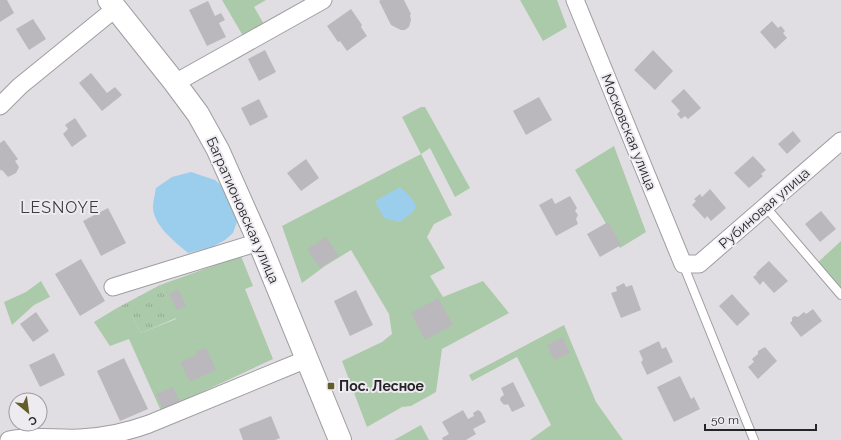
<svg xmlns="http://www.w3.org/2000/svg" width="841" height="440" viewBox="0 0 841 440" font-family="Raleway,sans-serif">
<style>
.grass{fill:url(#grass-tufts)}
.garden{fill:#abcaa9}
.water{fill:#9bcded}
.building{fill:#bab8bd}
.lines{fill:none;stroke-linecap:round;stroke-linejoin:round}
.service-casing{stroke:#9f9da1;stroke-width:10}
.minor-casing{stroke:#9f9da1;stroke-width:19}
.primary-casing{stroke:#9f9da1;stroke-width:24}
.service{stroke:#fff;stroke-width:8}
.minor{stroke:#fff;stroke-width:17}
.primary{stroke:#fff;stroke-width:22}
.poi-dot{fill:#645d2a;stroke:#edebf0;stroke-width:1.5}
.labels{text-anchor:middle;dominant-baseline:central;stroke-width:4;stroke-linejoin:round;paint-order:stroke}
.street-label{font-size:14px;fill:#252426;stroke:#edebf0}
.poi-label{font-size:14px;font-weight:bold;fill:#252426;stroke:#edebf0;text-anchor:start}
.quarter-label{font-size:16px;letter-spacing:1px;fill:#3d3c3f;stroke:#edebf0}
</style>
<defs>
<pattern id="grass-tufts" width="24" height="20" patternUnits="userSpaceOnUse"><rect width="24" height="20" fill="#abcaa9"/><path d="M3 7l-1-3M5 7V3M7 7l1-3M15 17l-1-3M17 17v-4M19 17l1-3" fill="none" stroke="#93ad91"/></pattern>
</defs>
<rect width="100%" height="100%" fill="#e0dee2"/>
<path class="grass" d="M 160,285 L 176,318 L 141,333 L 132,316 L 124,321 L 117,308 Z"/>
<path class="garden" d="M 222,0 L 266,0 L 254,7 L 268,31 L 246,41 Z
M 520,0 L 557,0 L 567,27 L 543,41 Z
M 421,107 L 425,107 L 470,188 L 455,197 L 430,148 L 421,154 L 452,215 L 434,224 L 427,237 L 445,268 L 430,276 L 443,297 L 483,281 L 509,313 L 442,349 L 436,392 L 411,406 L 402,407 L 367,427 L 342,361 L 382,342 L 392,334 L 389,314 L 351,250 L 325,266 L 302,283 L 282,226 L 421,154 L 402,117 Z
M 614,146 L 646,232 L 620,248 L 575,170 Z
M 841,241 L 841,294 L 815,265 Z
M 241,256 L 253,286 L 245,289 L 273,359 L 161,411 L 129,339 L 110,346 L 94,322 L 117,308 L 124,320 L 132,316 L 141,333 L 176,319 L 160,285 Z
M 41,281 L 50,297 L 34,305 L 12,325 L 4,302 L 26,292 Z
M 564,325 L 596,402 L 623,440 L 530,440 L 551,425 L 517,357 L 472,381 L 469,375 Z
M 421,425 L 429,440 L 394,440 Z"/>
<path class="water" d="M 191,172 L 215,180 L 230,193 L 238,219 L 233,233 L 225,240 L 212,247 L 188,253 C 175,242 153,225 153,207 C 153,201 155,194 156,188 L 172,177 Z
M 400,187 L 410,196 L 416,206 L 413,212 L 400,222 L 384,218 L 375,201 Z"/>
<path class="building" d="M 0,0 L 7,0 L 14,13 L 0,22 Z
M 381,0 L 404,0 L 411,14 L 410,15 L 411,20 L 409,27 L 405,30 L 401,30 L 391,25 L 379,1 Z
M 208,1 L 215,16 L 221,13 L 225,20 L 219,23 L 226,37 L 207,46 L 189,10 Z
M 351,9 L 362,25 L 361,27 L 367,36 L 347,51 L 340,41 L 338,42 L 327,26 Z
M 33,19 L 46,39 L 29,50 L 16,29 Z
M 772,21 L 778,28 L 781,26 L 785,31 L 783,33 L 787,38 L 775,49 L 760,32 Z
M 265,50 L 276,72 L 259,81 L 248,59 Z
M 653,50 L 673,71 L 655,90 L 634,70 Z
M 91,73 L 107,93 L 115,87 L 122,95 L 102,111 L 79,83 Z
M 684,89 L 701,108 L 688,119 L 685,116 L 681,119 L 677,114 L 680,111 L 671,101 Z
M 539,97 L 552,120 L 526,135 L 513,111 Z
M 259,99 L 268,117 L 250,126 L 241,108 Z
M 75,118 L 87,136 L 72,147 L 63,134 L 68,129 L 65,125 Z
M 793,131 L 801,141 L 787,154 L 778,144 Z
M 4,140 L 18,159 L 15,161 L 19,167 L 16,173 L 8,177 L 2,170 L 1,171 L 0,169 L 0,143 Z
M 753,156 L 766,170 L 761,174 L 763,176 L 749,188 L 734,173 Z
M 306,159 L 319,178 L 301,191 L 287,173 Z
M 710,189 L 726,208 L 711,221 L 707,216 L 705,219 L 692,205 L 696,201 L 694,199 L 700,194 L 702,197 Z
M 570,196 L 577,208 L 575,211 L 578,215 L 576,219 L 578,224 L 556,236 L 539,205 L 552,198 L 555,204 Z
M 108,208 L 126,243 L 101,256 L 83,221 Z
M 821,211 L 836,229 L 820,242 L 805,224 Z
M 608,222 L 621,245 L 600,257 L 587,234 Z
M 326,237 L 339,256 L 320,268 L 307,249 Z
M 81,259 L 105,301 L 80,316 L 55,274 Z
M 769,261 L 788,281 L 774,293 L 763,281 L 760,285 L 753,277 L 757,274 L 756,273 Z
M 624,283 L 626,287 L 632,285 L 641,310 L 621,318 L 611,293 L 617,291 L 616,287 Z
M 178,289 L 186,306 L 177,310 L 169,294 Z
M 356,290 L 373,325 L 350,336 L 334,301 Z
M 732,294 L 750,314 L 737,326 L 719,306 Z
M 438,298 L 453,325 L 425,340 L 411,313 Z
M 813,309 L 822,321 L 801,337 L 790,323 L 792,321 L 792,318 L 794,316 L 798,317 L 804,312 L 806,314 Z
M 36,312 L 49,331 L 33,342 L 20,324 Z
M 563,337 L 570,353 L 554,360 L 547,345 Z
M 659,341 L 662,349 L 666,347 L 673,362 L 647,375 L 641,362 L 643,360 L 639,351 Z
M 765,347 L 777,361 L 758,379 L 748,367 L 754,362 L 752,359 L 758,354 L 758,351 Z
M 203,348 L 207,349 L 216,370 L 190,382 L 180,362 L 196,355 L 197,351 Z
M 54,353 L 65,375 L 40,387 L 29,365 Z
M 124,358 L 148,409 L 120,421 L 97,371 Z
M 680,376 L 691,399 L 694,397 L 700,409 L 674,422 L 657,387 Z
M 513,382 L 525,406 L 512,412 L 508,404 L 506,405 L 503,404 L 500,400 L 501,397 L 504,395 L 501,388 Z
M 173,387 L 180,402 L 163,410 L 156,394 Z
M 463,410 L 468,419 L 474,416 L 473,413 L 478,410 L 481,412 L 486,422 L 473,429 L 476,434 L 466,440 L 443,440 L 442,438 L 449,434 L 442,422 Z
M 271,416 L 280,438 L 275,440 L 243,440 L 239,429 Z"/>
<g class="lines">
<g class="service-casing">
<path id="service" d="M 765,206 L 841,295
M 683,264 L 754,440"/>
</g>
<g class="minor-casing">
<path id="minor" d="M 575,0 L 683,264 L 699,264 L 841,141
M 175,83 L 323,0
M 0,106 L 20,86 L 116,8
M 113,287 L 259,242
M 9,440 C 32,435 56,439 80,438 C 104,437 127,432 149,424 L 307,359"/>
</g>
<g class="primary-casing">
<path id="primary" d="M 109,0 L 175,83 L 198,114 L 218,150 L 259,242 L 340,440"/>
</g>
<use href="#service" class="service"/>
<use href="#minor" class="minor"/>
<use href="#primary" class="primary"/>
</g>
<rect class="poi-dot" x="327" y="382" width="8" height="8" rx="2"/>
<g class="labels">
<g class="street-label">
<text transform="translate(629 132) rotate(68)">Московская улица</text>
<text transform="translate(764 208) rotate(-41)">Рубиновая улица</text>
<text transform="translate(243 210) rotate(66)">Багратионовская улица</text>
</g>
<g class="poi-label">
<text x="339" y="386">Пос. Лесное</text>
</g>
<g class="quarter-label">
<text x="60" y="207">LESNOYE</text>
</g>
</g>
<g transform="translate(28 412) rotate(151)"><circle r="19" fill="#edebf0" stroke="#9d9b9f"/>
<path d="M0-3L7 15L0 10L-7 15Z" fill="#645d2a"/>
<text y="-6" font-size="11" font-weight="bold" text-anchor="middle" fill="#252426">С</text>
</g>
<path d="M705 424v6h111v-6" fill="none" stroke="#252426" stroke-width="2"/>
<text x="711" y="424" font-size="12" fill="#252426" stroke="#edebf0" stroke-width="3" paint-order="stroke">50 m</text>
</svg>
